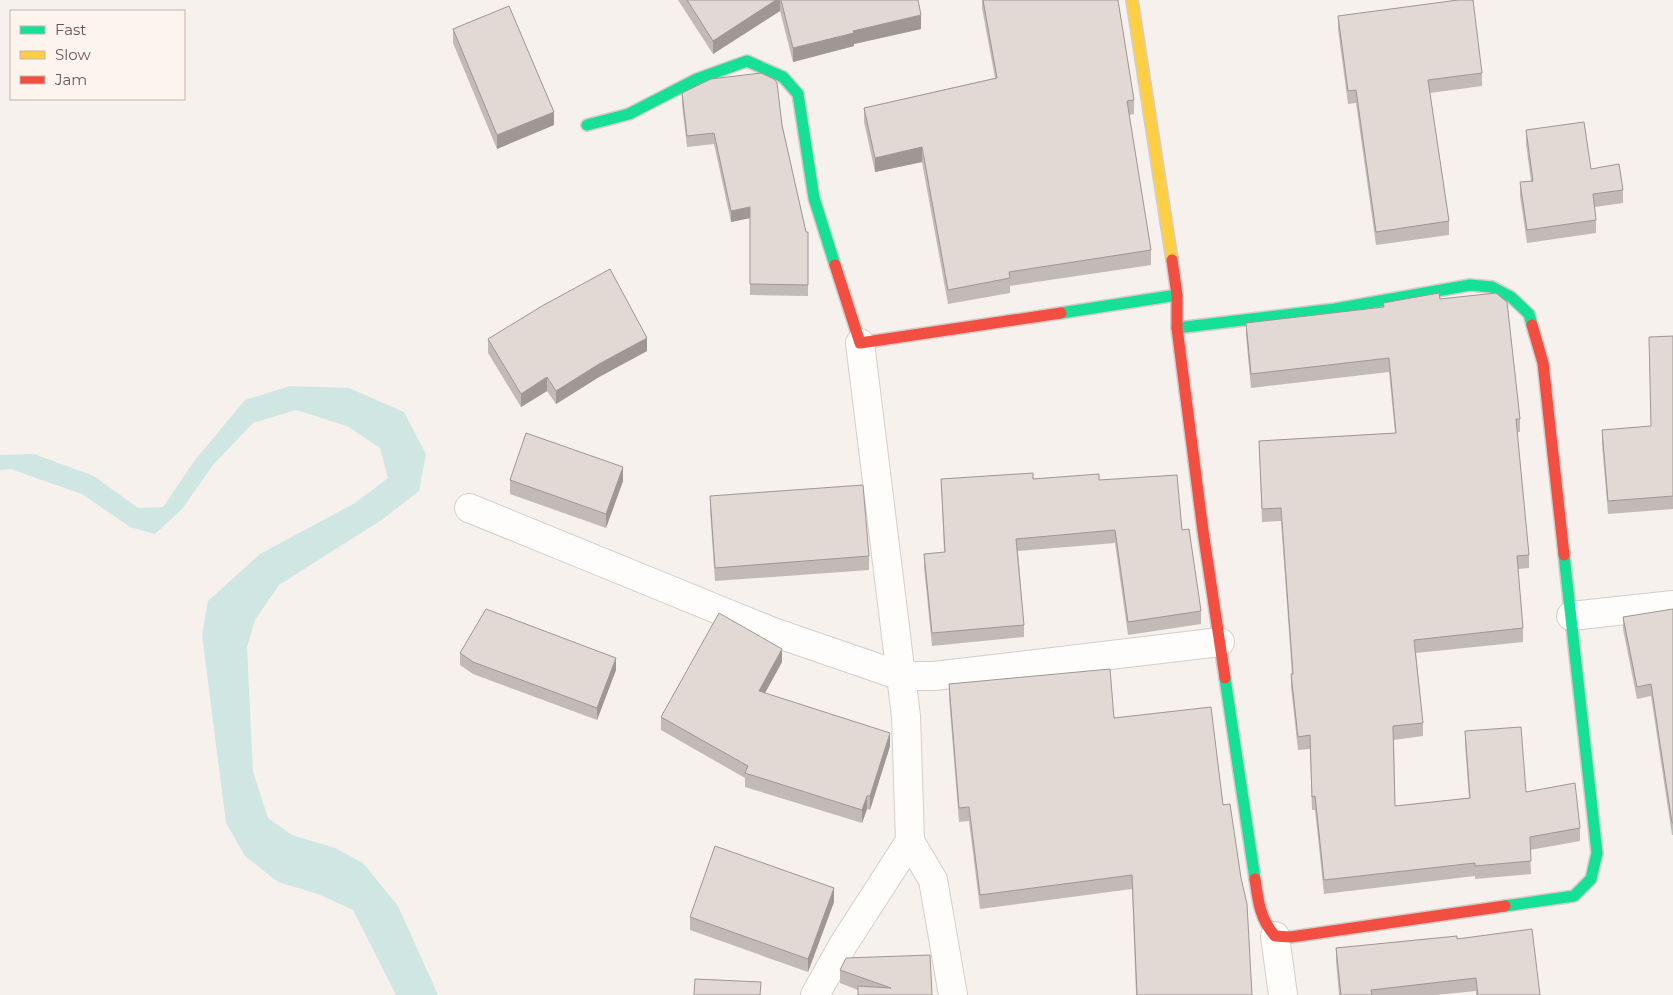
<svg xmlns="http://www.w3.org/2000/svg" width="1673" height="995" viewBox="0 0 1673 995" font-family="Montserrat,sans-serif">
<style>
.water{fill:#d0e6e3}
.lines{fill:none;stroke-linecap:round;stroke-linejoin:round}
.street-casing{stroke:#d5cdca;stroke-width:30}
.fast-casing{stroke:#d5ccca;stroke-width:14}
.slow-casing{stroke:#d5ccca;stroke-width:14}
.jam-casing{stroke:#d5ccca;stroke-width:14}
.street{stroke:#fefdfc;stroke-width:28}
.fast{stroke:#16e098;stroke-width:11}
.slow{stroke:#ffcf43;stroke-width:11}
.jam{stroke:#f24e42;stroke-width:11}
.wall{fill:#c2bab6}
.shaded-wall{fill:#9e9794}
.building{fill:#e2d8d4;stroke:#9e9794}
</style>
<rect width="100%" height="100%" fill="#f6f1ed"/>
<path class="water" d="M 290,386 L 349,388 L 404,412 L 426,454 L 419,491 L 383,519 L 279,585 L 255,620 L 247,647 L 253,772 L 268,818 L 292,835 L 335,848 L 363,863 L 398,906 L 438,995 L 396,995 L 353,910 L 318,894 L 278,882 L 245,856 L 226,823 L 202,635 L 208,601 L 260,554 L 355,503 L 388,478 L 380,448 L 347,426 L 296,410 L 253,423 L 213,465 L 182,509 L 155,534 L 130,527 L 82,494 L 10,469 L 0,470 L 0,455 L 34,454 L 94,476 L 138,508 L 163,507 L 195,460 L 245,400 Z"/>
<g class="lines">
<g class="street-casing">
<path id="street" d="M 469,508 L 773,632 L 901,676 L 860,343
M 1571,616 L 1673,605
M 910,841 L 933,880 L 953,995
M 1275,936 L 1283,995
M 815,995 L 843,945 L 910,841 L 906,716 L 901,676 L 934,676 L 1220,642"/>
</g>
<g class="fast-casing">
<path id="fast" d="M 587,125 L 629,114 L 697,79 L 747,61 L 783,77 L 798,94 L 814,198 L 835,265
M 1061,313 L 1177,295
M 1177,328 L 1335,309 L 1470,285 L 1492,287 L 1511,297 L 1529,314 L 1532,325
M 1225,678 L 1255,879
M 1505,906 L 1574,896 L 1591,879 L 1597,853 L 1564,555"/>
</g>
<g class="slow-casing">
<path id="slow" d="M 1132,0 L 1172,260"/>
</g>
<g class="jam-casing">
<path id="jam" d="M 1172,260 L 1177,295 L 1177,328 L 1203,531 L 1225,678
M 835,265 L 860,343 L 1061,313
M 1532,325 L 1543,363 L 1564,555
M 1255,879 C 1258,901 1260,919 1275,936 L 1291,937 L 1505,906"/>
</g>
<use href="#street" class="street"/>
<use href="#fast" class="fast"/>
<use href="#slow" class="slow"/>
<use href="#jam" class="jam"/>
</g>
<path class="wall" d="M 678,0 L 918,0 L 921,29 L 854,44 L 854,46 L 793,62 L 780,11 L 713,54 Z
M 982,0 L 1118,0 L 1134,100 L 1134,114 L 1129,115 L 1151,250 L 1151,265 L 1010,286 L 1010,293 L 948,304 L 922,162 L 875,172 L 864,122 L 864,108 L 995,78 L 982,8 Z
M 1338,16 L 1482,73 L 1482,86 L 1430,93 L 1449,221 L 1449,235 L 1376,245 L 1356,103 L 1348,104 L 1338,29 Z
M 453,29 L 554,125 L 497,149 L 453,43 Z
M 682,93 L 782,125 L 806,232 L 808,232 L 808,296 L 750,295 L 750,218 L 731,222 L 714,144 L 687,147 L 682,104 Z
M 1526,130 L 1591,169 L 1623,190 L 1623,203 L 1595,207 L 1596,220 L 1596,233 L 1527,243 L 1520,196 L 1520,182 L 1531,181 L 1526,144 Z
M 1440,299 L 1520,419 L 1520,432 L 1517,432 L 1529,555 L 1529,568 L 1518,569 L 1523,628 L 1523,642 L 1416,653 L 1423,723 L 1423,736 L 1394,740 L 1395,806 L 1469,798 L 1465,744 L 1465,731 L 1526,792 L 1580,828 L 1580,841 L 1530,850 L 1531,874 L 1475,879 L 1475,876 L 1324,894 L 1315,810 L 1312,810 L 1310,749 L 1298,750 L 1291,687 L 1291,674 L 1292,674 L 1281,521 L 1262,522 L 1259,441 L 1395,433 L 1389,372 L 1251,388 L 1246,336 L 1246,323 L 1383,307 Z
M 1673,336 L 1673,509 L 1608,514 L 1602,444 L 1602,430 L 1651,426 Z
M 488,339 L 647,351 L 599,377 L 556,404 L 547,391 L 521,407 L 488,353 Z
M 941,479 L 1033,479 L 1099,480 L 1182,530 L 1201,611 L 1201,624 L 1128,635 L 1115,543 L 1018,551 L 1024,625 L 1024,637 L 932,646 L 924,567 L 924,554 L 944,552 Z
M 510,480 L 623,481 L 606,528 L 510,494 Z
M 710,496 L 869,556 L 869,570 L 715,581 L 710,510 Z
M 1673,610 L 1673,835 L 1672,835 L 1651,696 L 1637,699 L 1623,629 L 1623,617 Z
M 460,653 L 616,670 L 597,720 L 473,674 L 460,665 Z
M 782,662 L 765,693 L 890,746 L 870,810 L 867,809 L 862,823 L 745,787 L 745,778 L 661,730 L 661,717 Z
M 949,684 L 1114,718 L 1223,805 L 1252,995 L 1136,995 L 1132,889 L 980,909 L 969,821 L 959,822 L 949,698 Z
M 834,902 L 808,972 L 690,930 L 690,917 Z
M 1457,939 L 1540,995 L 1476,995 L 1476,991 L 1436,995 L 1339,995 L 1336,961 L 1336,948 Z
M 840,970 L 932,995 L 858,990 L 840,983 Z"/>
<path class="shaded-wall" d="M 776,0 L 780,0 L 780,11 L 713,54 L 713,41 Z
M 921,15 L 921,29 L 854,44 L 854,46 L 793,62 L 793,48 L 853,31 Z
M 554,112 L 554,125 L 497,149 L 497,135 Z
M 922,147 L 922,162 L 875,172 L 875,158 Z
M 750,207 L 750,218 L 731,222 L 731,211 Z
M 647,338 L 647,351 L 599,377 L 556,404 L 556,391 L 599,364 Z
M 547,377 L 547,391 L 521,407 L 521,394 Z
M 623,467 L 623,481 L 606,528 L 606,514 Z
M 782,649 L 782,662 L 759,704 L 759,691 Z
M 616,658 L 616,670 L 597,720 L 597,708 Z
M 890,733 L 890,746 L 870,810 L 870,796 Z
M 867,796 L 867,809 L 862,823 L 862,810 Z
M 834,888 L 834,902 L 808,972 L 808,959 Z"/>
<path class="building" d="M 687,0 L 776,0 L 713,41 Z
M 781,0 L 918,0 L 921,15 L 853,31 L 854,33 L 793,48 Z
M 983,0 L 1118,0 L 1134,100 L 1127,101 L 1151,250 L 1009,272 L 1010,278 L 948,290 L 922,147 L 875,158 L 864,108 L 997,78 Z
M 1458,0 L 1473,0 L 1482,73 L 1428,80 L 1449,221 L 1376,232 L 1356,90 L 1348,91 L 1338,16 Z
M 509,6 L 554,112 L 497,135 L 453,29 Z
M 761,73 L 774,79 L 777,83 L 782,125 L 806,232 L 808,232 L 808,285 L 750,284 L 750,207 L 731,211 L 714,133 L 687,136 L 682,93 L 711,79 Z
M 1584,122 L 1591,169 L 1619,164 L 1623,190 L 1593,194 L 1596,220 L 1527,230 L 1520,182 L 1533,181 L 1526,130 Z
M 610,269 L 647,338 L 599,364 L 556,391 L 547,377 L 521,394 L 488,339 L 542,306 Z
M 1439,293 L 1440,299 L 1496,293 L 1507,302 L 1520,419 L 1516,419 L 1529,555 L 1517,556 L 1523,628 L 1414,640 L 1423,723 L 1393,726 L 1395,806 L 1470,798 L 1465,731 L 1521,727 L 1526,792 L 1575,783 L 1580,828 L 1530,837 L 1531,861 L 1475,866 L 1475,863 L 1324,880 L 1315,796 L 1312,797 L 1310,735 L 1298,737 L 1291,674 L 1293,674 L 1281,508 L 1262,509 L 1259,441 L 1396,433 L 1389,358 L 1251,374 L 1246,323 L 1384,307 L 1383,303 Z
M 1673,336 L 1673,496 L 1608,501 L 1602,430 L 1651,426 L 1649,337 Z
M 526,433 L 623,467 L 606,514 L 510,480 Z
M 1033,473 L 1033,479 L 1099,474 L 1099,480 L 1177,475 L 1182,530 L 1189,529 L 1201,611 L 1128,622 L 1115,530 L 1016,539 L 1024,625 L 932,633 L 924,554 L 945,552 L 941,479 Z
M 863,485 L 869,556 L 715,568 L 710,496 Z
M 486,609 L 616,658 L 597,708 L 473,662 L 460,653 Z
M 1673,609 L 1673,823 L 1672,823 L 1651,684 L 1637,687 L 1623,617 Z
M 719,613 L 782,649 L 759,691 L 890,733 L 870,796 L 867,796 L 862,810 L 745,773 L 748,766 L 661,717 Z
M 1110,669 L 1114,718 L 1211,707 L 1223,805 L 1230,804 L 1241,878 L 1247,904 L 1252,995 L 1137,995 L 1132,875 L 980,895 L 969,807 L 959,808 L 949,684 Z
M 715,846 L 834,888 L 808,959 L 690,917 Z
M 1532,929 L 1540,995 L 1478,995 L 1476,978 L 1371,990 L 1372,995 L 1341,995 L 1336,948 L 1457,936 L 1457,939 Z
M 930,955 L 932,995 L 858,995 L 858,986 L 891,988 L 840,970 L 846,958 Z
M 695,979 L 761,982 L 760,995 L 694,995 Z"/>
<rect x="10" y="10" width="175" height="90" fill="#fdf4ee" stroke="#c5b4ae"/>
<rect x="20" y="26" width="25" height="8" fill="#16e098" stroke="#c5b4ae"/>
<text x="55" y="35" font-size="15" fill="#71554f">Fast</text>
<rect x="20" y="51" width="25" height="8" fill="#ffcf43" stroke="#c5b4ae"/>
<text x="55" y="60" font-size="15" fill="#71554f">Slow</text>
<rect x="20" y="76" width="25" height="8" fill="#f24e42" stroke="#c5b4ae"/>
<text x="55" y="85" font-size="15" fill="#71554f">Jam</text>
</svg>
